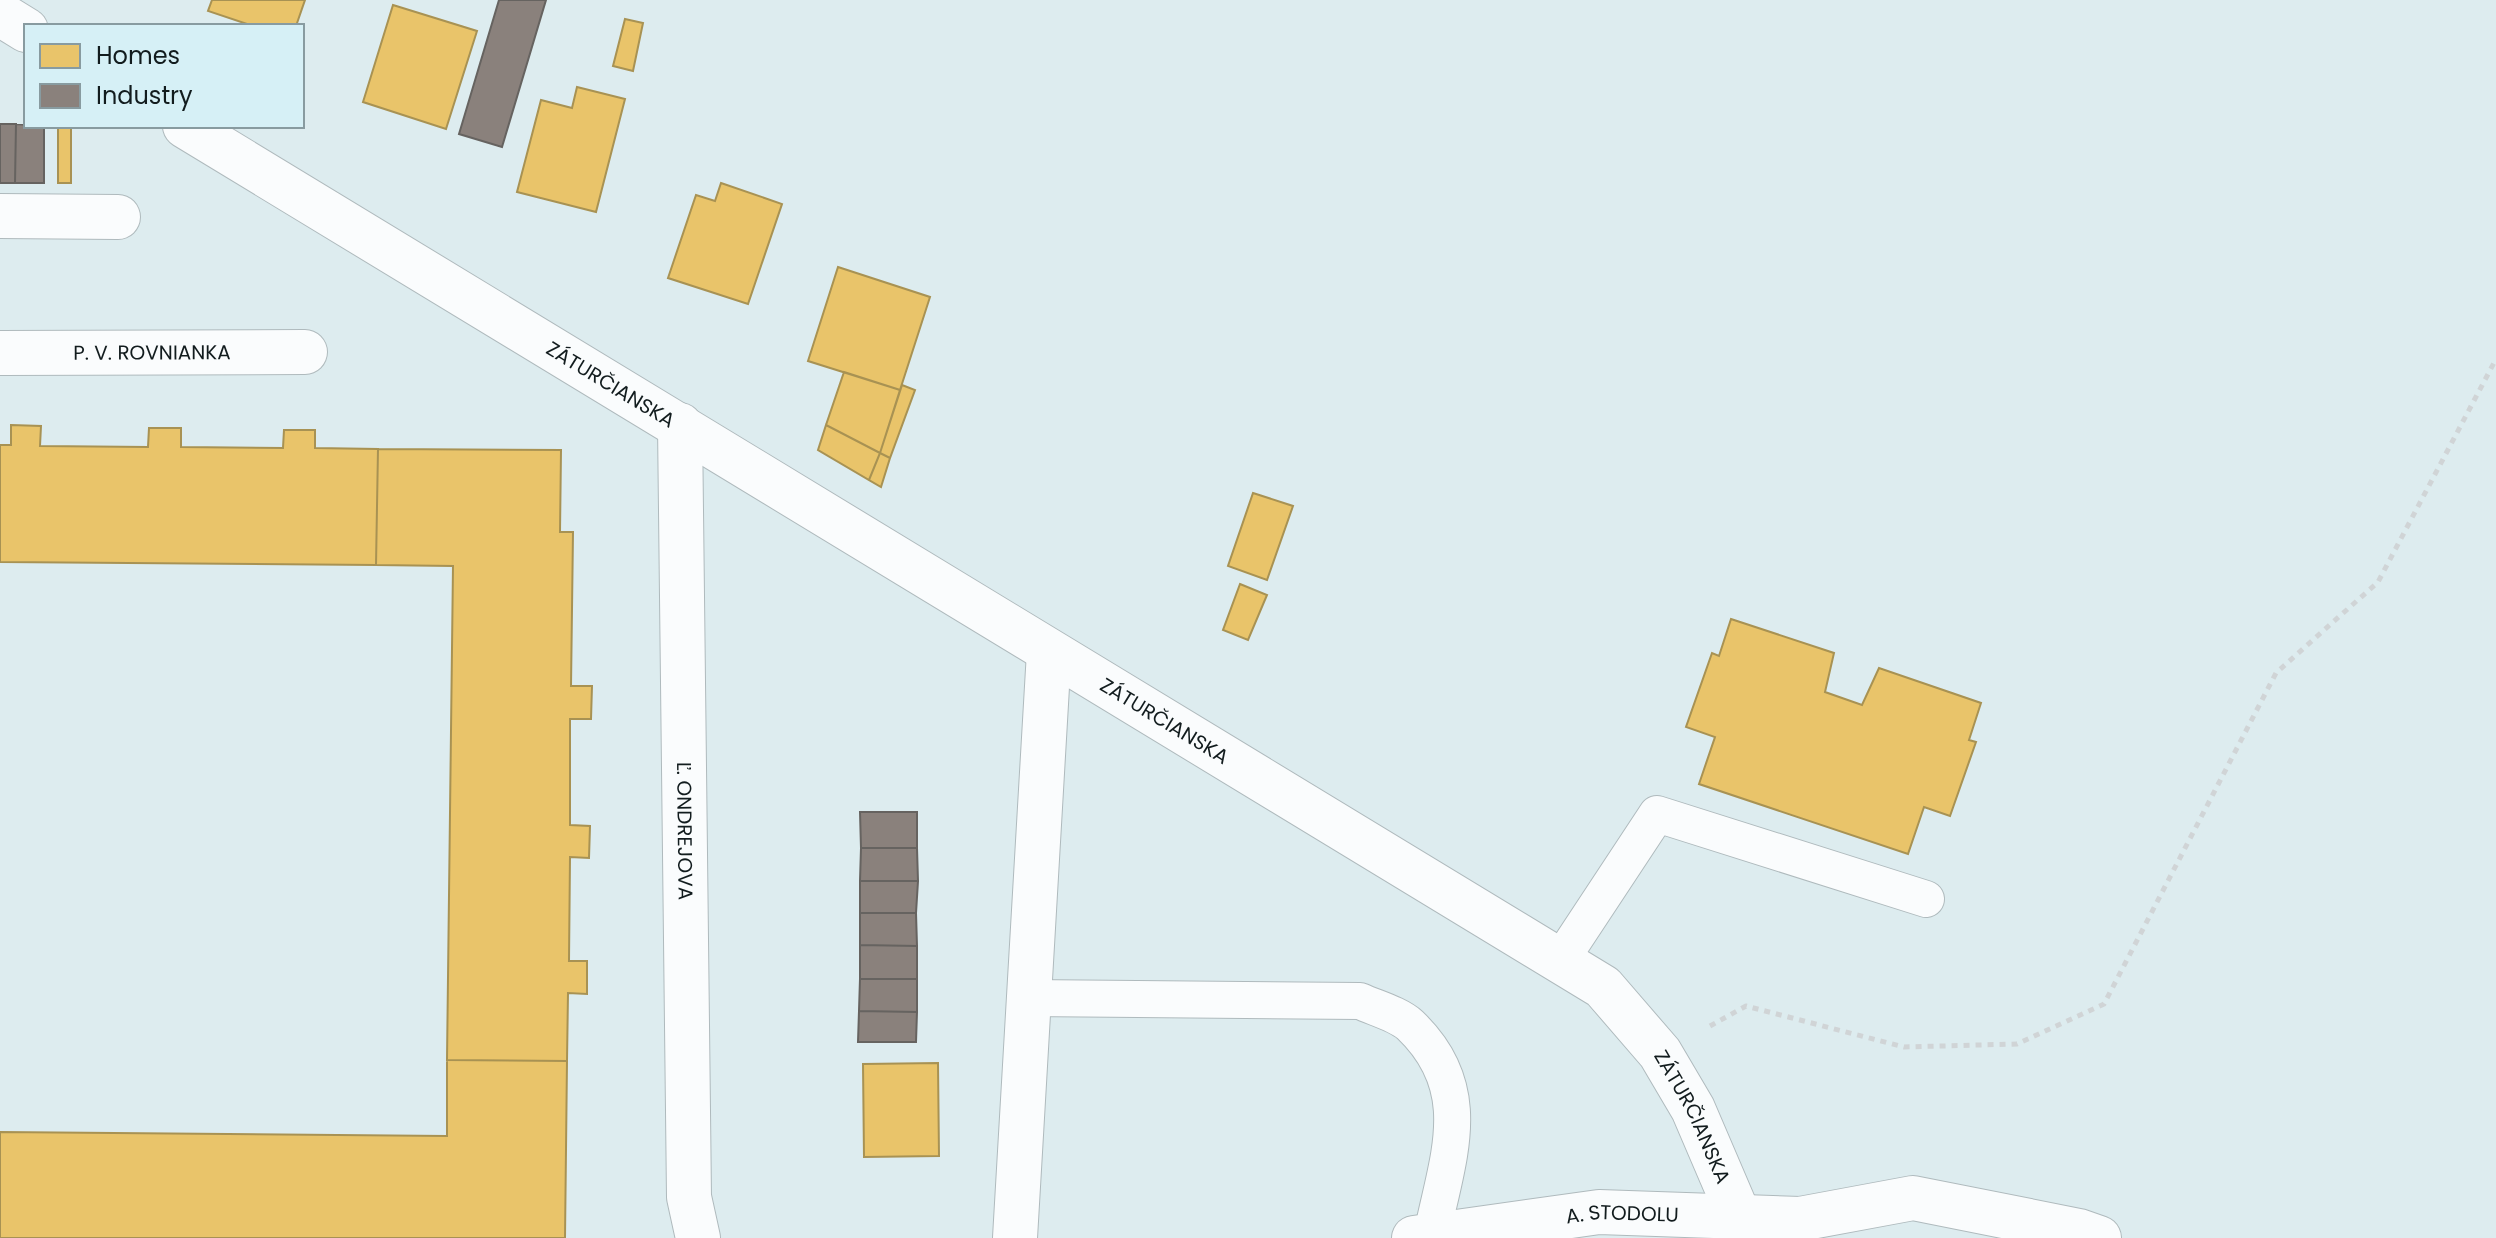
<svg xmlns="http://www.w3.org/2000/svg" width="2496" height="1238" viewBox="0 0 2496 1238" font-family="Poppins,sans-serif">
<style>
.homes{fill:#e9c46a;stroke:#a89253;stroke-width:2}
.industry{fill:#8a817c;stroke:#666360;stroke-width:2}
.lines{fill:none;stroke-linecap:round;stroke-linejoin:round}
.lane-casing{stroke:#afbabd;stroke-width:38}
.street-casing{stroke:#afbabd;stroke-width:46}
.path{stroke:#d0d4d6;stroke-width:5;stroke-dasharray:6 6;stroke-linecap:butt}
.lane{stroke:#fafcfd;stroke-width:36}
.street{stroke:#fafcfd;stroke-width:44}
.labels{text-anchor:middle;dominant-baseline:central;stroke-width:8;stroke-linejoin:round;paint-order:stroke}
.street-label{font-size:20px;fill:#121c1e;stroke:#d6f0f6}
</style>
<rect width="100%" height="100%" fill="#ddecef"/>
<path class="homes" d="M 212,0 L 305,0 L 296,26 L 253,26 L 208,11 Z
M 393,5 L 477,31 L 446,129 L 363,102 Z
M 625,19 L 643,23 L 633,71 L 613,66 Z
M 577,87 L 625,99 L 596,212 L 517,192 L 541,100 L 572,108 Z
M 58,126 L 71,126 L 71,183 L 58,183 Z
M 721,183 L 782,204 L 748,304 L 668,278 L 696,195 L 715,201 Z
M 838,267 L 930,297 L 900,390 L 808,361 Z
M 844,372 L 900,390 L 880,453 L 826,425 Z
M 902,385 L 915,390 L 890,458 L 880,453 Z
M 11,425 L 41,426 L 40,446 L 148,447 L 149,428 L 181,428 L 181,447 L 283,448 L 284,430 L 315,430 L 315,448 L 378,449 L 376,565 L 0,562 L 0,445 L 11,445 Z
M 826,425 L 880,453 L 869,480 L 818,450 Z
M 378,449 L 561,450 L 560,532 L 573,532 L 571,686 L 592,686 L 591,719 L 570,719 L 570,825 L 590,826 L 589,858 L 570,857 L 569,961 L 587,961 L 587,994 L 568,993 L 567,1061 L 447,1060 L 453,566 L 376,565 Z
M 880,453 L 890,458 L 881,487 L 869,480 Z
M 1253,493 L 1293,506 L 1267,580 L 1228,566 Z
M 1240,584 L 1267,595 L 1248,640 L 1223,630 Z
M 1731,619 L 1834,653 L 1825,692 L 1862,705 L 1879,668 L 1981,703 L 1969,740 L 1976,742 L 1950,816 L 1924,807 L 1908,854 L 1699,784 L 1715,737 L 1686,727 L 1712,653 L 1719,656 Z
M 447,1060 L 567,1061 L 565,1238 L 0,1238 L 0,1132 L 447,1136 Z
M 938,1063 L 939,1156 L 864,1157 L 863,1064 Z"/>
<path class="industry" d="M 499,0 L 546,0 L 502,147 L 459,134 Z
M 0,124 L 16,124 L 15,183 L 0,183 Z
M 16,124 L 44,126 L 44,183 L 15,183 Z
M 860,812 L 917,812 L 917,848 L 861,848 Z
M 861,848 L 917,848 L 918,881 L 860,881 Z
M 860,881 L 918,881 L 916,913 L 860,913 Z
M 860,913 L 916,913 L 917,946 L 860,945 Z
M 860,945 L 917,946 L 917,979 L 860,979 Z
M 860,979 L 917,979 L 917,1012 L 859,1011 Z
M 859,1011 L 917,1012 L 916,1042 L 858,1042 Z"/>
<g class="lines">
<g class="lane-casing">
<path id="lane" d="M 1560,961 L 1657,814 L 1926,899
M 1028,998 L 1360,1001 C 1375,1008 1398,1014 1410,1025 C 1477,1089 1448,1156 1432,1234"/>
</g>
<g class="street-casing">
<g id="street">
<path d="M 0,14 L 26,30"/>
<path id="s1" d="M 185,126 L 1603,987 L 1660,1053 L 1693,1109 L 1738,1214"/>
<path d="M 0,216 L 118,217"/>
<path id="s2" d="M 0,353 L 305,352"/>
<path id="s3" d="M 680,425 L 689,1197 L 698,1238"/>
<path d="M 1015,1238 L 1049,652"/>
<path id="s4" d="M 1414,1238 L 1599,1212 L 1800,1219 L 1913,1198 L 2079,1231 L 2099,1238"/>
</g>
</g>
<path class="path" d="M 1710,1026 L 1746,1006 L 1904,1047 L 2017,1044 L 2104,1004 L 2276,673 L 2378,582 L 2496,359"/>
<use href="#lane" class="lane"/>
<use href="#street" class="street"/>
</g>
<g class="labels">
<g class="street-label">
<text stroke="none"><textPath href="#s2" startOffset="152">P. V. ROVNIANKA</textPath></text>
<text stroke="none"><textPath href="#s1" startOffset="498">ZÁTURČIANSKA</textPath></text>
<text stroke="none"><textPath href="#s1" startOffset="1146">ZÁTURČIANSKA</textPath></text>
<text stroke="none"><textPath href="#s3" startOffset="406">Ľ. ONDREJOVA</textPath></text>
<text stroke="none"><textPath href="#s1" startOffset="1818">ZÁTURČIANSKA</textPath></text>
<text stroke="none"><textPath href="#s4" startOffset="210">A. STODOLU</textPath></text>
</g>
</g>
<rect x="24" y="24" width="280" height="104" fill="#d6f0f6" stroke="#889ba0" stroke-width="2"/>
<rect x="40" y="44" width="40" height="24" fill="#e9c46a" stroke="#889ba0" stroke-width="2"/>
<text x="96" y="64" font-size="24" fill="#121c1e">Homes</text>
<rect x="40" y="84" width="40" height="24" fill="#8a817c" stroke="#889ba0" stroke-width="2"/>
<text x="96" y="104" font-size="24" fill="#121c1e">Industry</text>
</svg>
